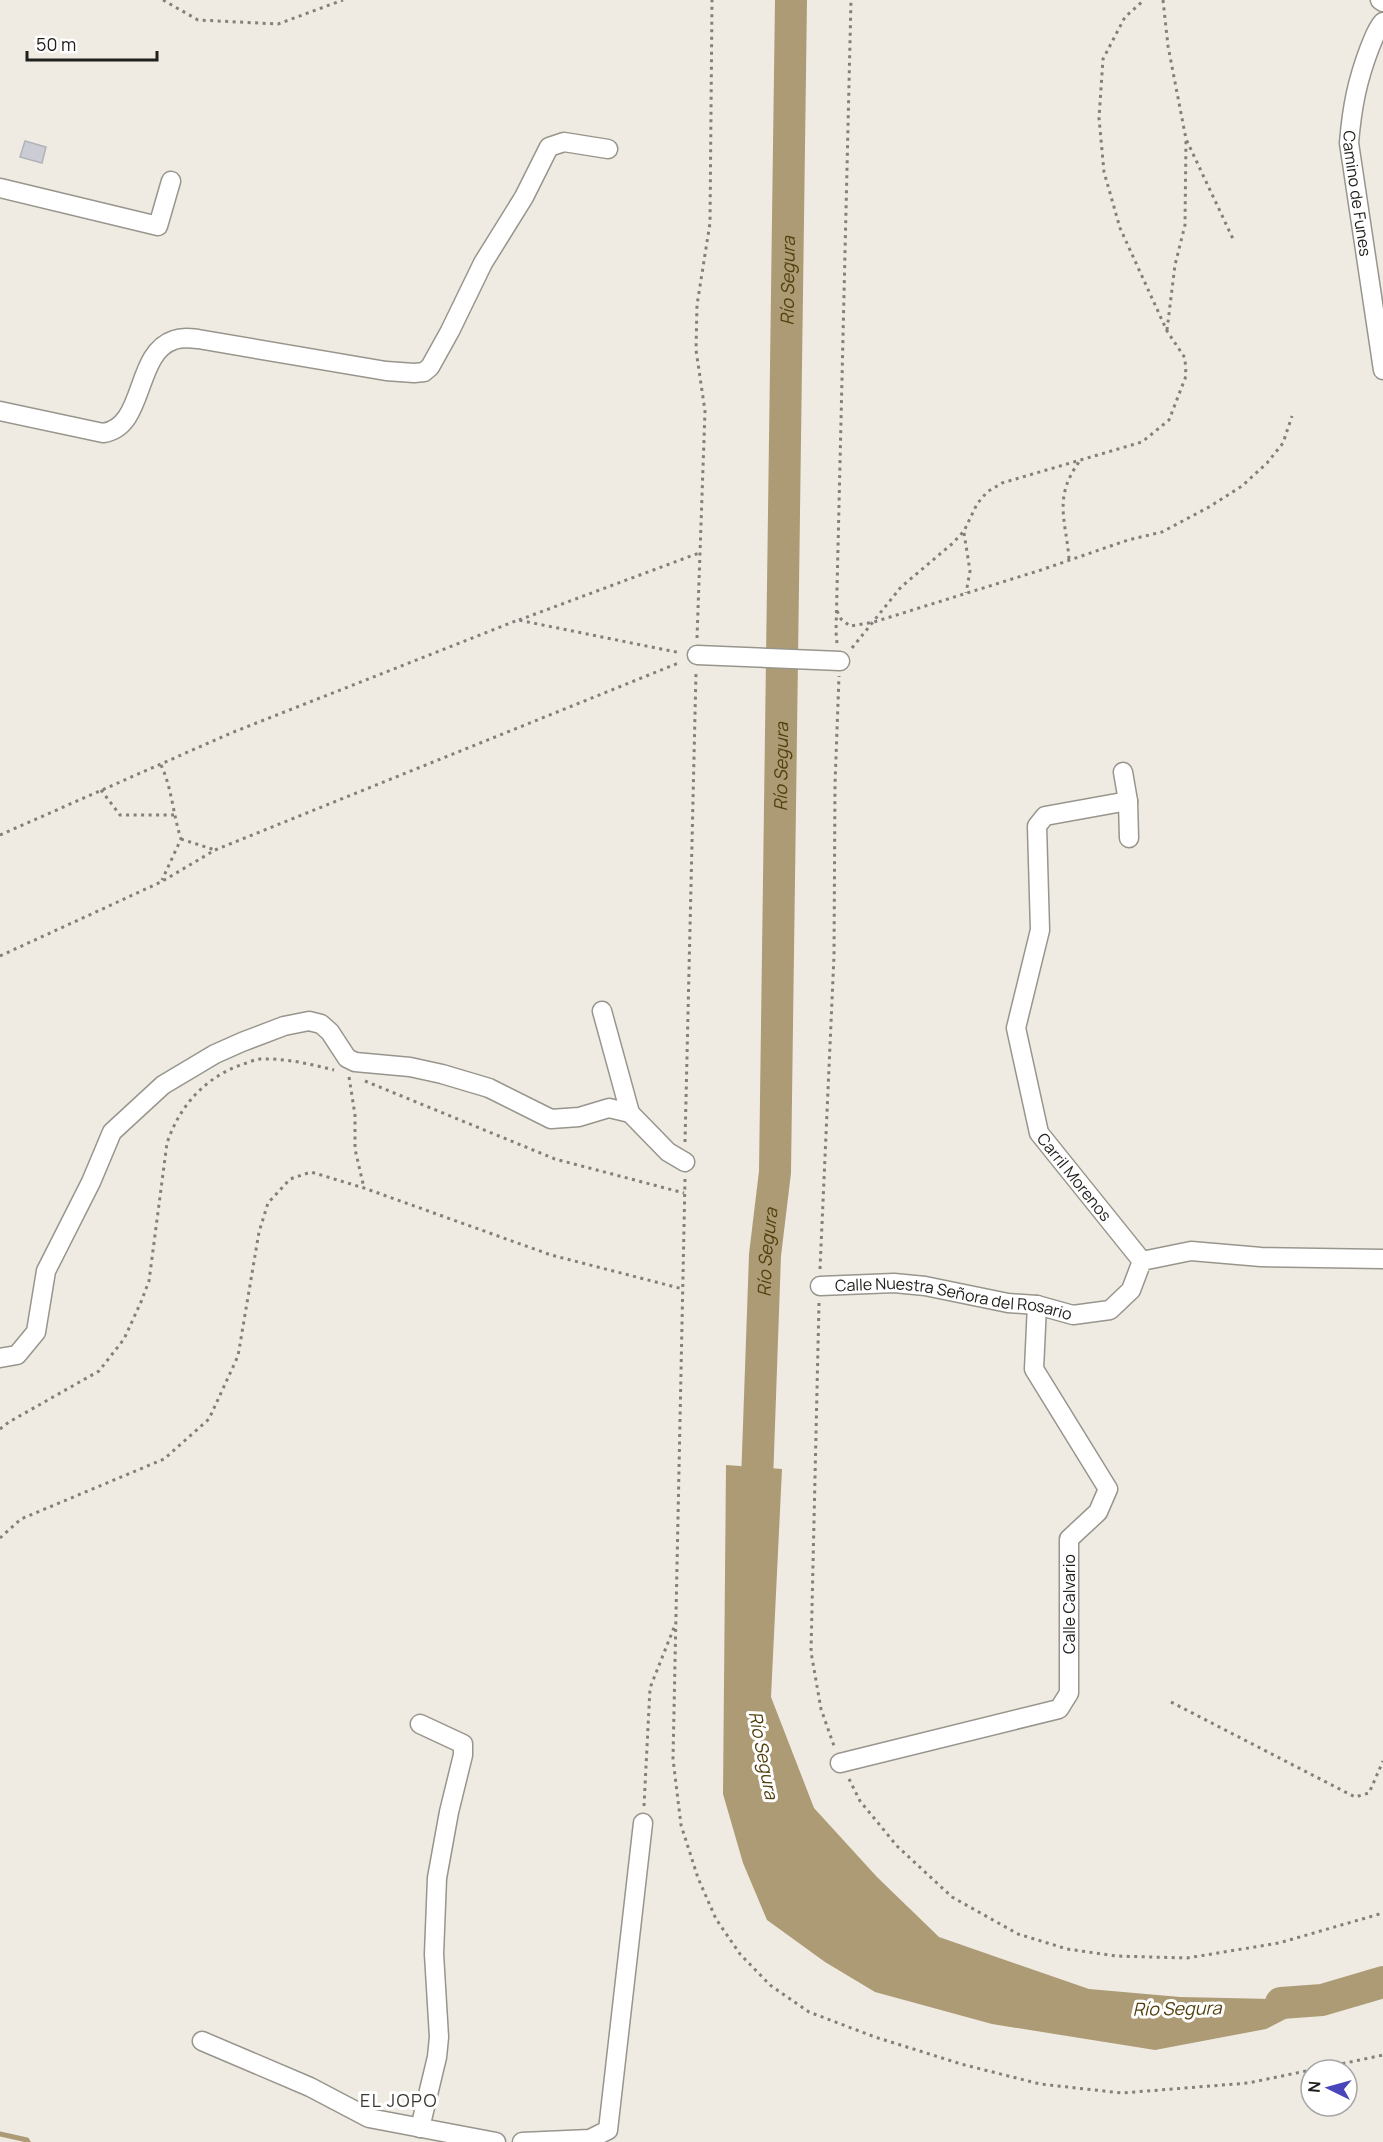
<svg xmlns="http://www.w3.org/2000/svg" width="1383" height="2142" viewBox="0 0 1383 2142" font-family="Manrope,sans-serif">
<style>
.water{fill:#ac9b75}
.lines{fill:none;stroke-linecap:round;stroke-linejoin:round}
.stream{stroke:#ac9b75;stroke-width:5}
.river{stroke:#ac9b75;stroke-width:32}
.building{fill:#cbccd4;stroke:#b1b3bb;stroke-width:1.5}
.minor-casing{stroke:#98958d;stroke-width:21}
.path{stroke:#82807b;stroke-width:3;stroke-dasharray:3 4.5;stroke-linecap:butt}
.minor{stroke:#fff;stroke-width:18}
.labels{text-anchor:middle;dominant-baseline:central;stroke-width:6;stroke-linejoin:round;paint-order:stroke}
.street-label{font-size:16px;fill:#21201d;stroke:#fff}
.water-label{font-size:18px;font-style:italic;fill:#523f0d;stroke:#fff}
.neighbourhood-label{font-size:18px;letter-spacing:1.5px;fill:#3b3832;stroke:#fff}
</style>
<rect width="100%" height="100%" fill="#efebe3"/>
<path class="water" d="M 726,1465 L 782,1469 L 771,1697 L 814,1808 L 877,1877 L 939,1937 L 1089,1989 L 1180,1997 L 1322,2000 L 1266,2029 L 1155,2050 L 992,2024 L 875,1992 L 825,1962 L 767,1920 L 743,1863 L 723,1794 Z"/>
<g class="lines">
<path class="stream" d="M 0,2134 L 27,2140 L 28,2142"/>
<g class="river">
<path id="s1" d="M 756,1510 L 765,1255 L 775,1172 L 791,0"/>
<path d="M 1281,2003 L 1322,2000 L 1383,1982"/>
</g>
</g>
<path class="building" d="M 25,141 L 46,147 L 42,163 L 20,157 Z"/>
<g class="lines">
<g class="minor-casing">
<g id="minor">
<path d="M 1380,0 L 1383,2"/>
<path id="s2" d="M 1383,22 C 1376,30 1374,38 1370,47 C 1357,81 1352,107 1349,143 L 1383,370"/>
<path d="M 0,188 L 158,226 L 171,181"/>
<path d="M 0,411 L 103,433 C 146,427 134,353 174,340 C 182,337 190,338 198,339 L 386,371 L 414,373 L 424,372 L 430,367 L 450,331 L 483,263 L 524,197 L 549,147 L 564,142 L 608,149"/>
<path d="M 697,655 L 840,661"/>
<path d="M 1123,772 L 1128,801 L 1129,838"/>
<path id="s3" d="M 1128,801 L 1045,816 L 1037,826 L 1040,930 L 1016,1028 L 1039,1133 L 1142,1261"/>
<path d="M 602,1011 L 630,1113 L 668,1152 L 685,1162"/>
<path id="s4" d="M 820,1286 L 894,1283 L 925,1286 L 1008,1303 L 1037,1305 L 1073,1315 L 1110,1310 L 1131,1290 L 1142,1261 L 1191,1251 L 1261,1257 L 1383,1259"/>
<path d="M 0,1358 L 17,1355 L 36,1332 L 46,1271 L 91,1182 L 112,1132 L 163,1085 L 215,1054 L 242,1042 L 284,1026 L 309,1021 L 321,1024 L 330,1032 L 347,1058 L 355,1062 L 410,1067 L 442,1074 L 489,1088 L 551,1119 L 579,1117 L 609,1108 L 630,1113"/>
<path d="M 420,1724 L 463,1744 L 463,1755 L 449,1812 L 437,1878 L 434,1954 L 439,2037 L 437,2057 L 420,2128"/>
<path d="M 840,1763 L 1059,1709 L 1069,1693 L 1069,1539 L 1098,1512 L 1108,1489 L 1034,1369 L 1037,1305"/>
<path d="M 202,2041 L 310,2087 L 369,2118 L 496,2142"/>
<path d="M 522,2142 L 590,2139 L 608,2130 L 643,1823"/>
</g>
</g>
<path class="path" d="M 163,0 L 198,20 L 278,24 L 343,0
M 1163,0 L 1168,46 L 1186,139 L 1234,241
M 1167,330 L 1175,265 L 1185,225 L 1186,140
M 964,533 L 970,571 L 966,593
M 1069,559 C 1066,520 1053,498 1079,462
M 837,611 L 841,619 L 850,626 L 874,622 L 1041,570 L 1128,540 L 1162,532 L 1209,507 L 1242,486 L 1267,463 L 1283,443 L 1292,416
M 519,620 L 699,553
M 697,638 L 705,411 L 696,350 L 697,305 L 710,223 L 712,0
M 837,643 L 836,632 L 851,0
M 852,648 L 901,587 L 953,543 L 964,531 L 977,504 L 987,492 L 1002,483 L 1142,442 L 1169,420 L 1186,376 L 1185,358 L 1167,331 L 1120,228 L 1104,172 L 1099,118 L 1103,59 L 1125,17 L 1144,0
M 161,765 C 172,788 173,815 181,839 L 162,880
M 101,790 L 120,815 L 174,815
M 0,835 L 231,733 L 518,620 L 681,653
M 181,839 L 215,850
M 0,956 L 161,882 L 215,850 L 681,662
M 349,1077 L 355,1115 L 355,1149 L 364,1188
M 365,1081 L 555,1159 L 684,1193
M 685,1142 L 696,672
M 685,1179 L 673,1759 L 681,1825 L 698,1878 L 716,1919 L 740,1954 L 770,1985 L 809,2012 L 875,2037 L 961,2064 L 1040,2084 L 1122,2093 L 1248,2083 L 1311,2070
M 820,1269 L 834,956 L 835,784 L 839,676
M 819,1303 L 811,1652 L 821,1709 L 834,1746
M 0,1429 L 9,1422 L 99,1371 L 124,1339 L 141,1302 L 149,1281 L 167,1143 C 179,1108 202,1080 238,1066 C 245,1064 252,1060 260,1059 C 285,1058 310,1064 334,1070
M 0,1538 L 21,1519 L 164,1459 L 209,1419 L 238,1356 L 259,1232 L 268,1203 L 290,1179 L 311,1172 L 364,1188 L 551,1255 L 683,1289
M 1171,1702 L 1355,1797 L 1369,1793 L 1383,1761
M 849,1779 L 860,1801 L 897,1846 L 952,1897 L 1018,1934 L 1067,1949 L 1116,1956 L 1187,1958 L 1279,1943 L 1383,1913
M 644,1806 L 650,1688 L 675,1625
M 1313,2070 L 1383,2055"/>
<use href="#minor" class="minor"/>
</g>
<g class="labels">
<g class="street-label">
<text stroke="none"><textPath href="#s2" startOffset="178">Camino de Funes</textPath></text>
<text stroke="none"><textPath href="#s3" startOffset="466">Carril Morenos</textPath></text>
<text stroke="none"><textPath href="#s4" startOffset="135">Calle Nuestra Señora del Rosario</textPath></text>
<text transform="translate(1069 1604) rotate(-90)">Calle Calvario</text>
</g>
<g class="water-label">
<text stroke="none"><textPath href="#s1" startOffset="1230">Río Segura</textPath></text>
<text stroke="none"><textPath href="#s1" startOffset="744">Río Segura</textPath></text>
<text stroke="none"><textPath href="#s1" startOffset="258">Río Segura</textPath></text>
<text transform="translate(764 1755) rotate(79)">Río Segura</text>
<text transform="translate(1177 2008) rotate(-1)">Río Segura</text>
</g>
<g class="neighbourhood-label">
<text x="399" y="2100">EL JOPO</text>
</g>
</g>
<g transform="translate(1329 2088) rotate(275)"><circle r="28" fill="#ffffff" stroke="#a6a6a5" stroke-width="1.5"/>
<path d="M0-4.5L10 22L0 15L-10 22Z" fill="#4945bb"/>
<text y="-9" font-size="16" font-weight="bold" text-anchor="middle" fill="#21201d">N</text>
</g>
<path d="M27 51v9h130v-9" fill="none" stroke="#21201d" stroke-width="3"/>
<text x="36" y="51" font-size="18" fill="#21201d" stroke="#ffffff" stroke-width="4.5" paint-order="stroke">50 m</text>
</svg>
